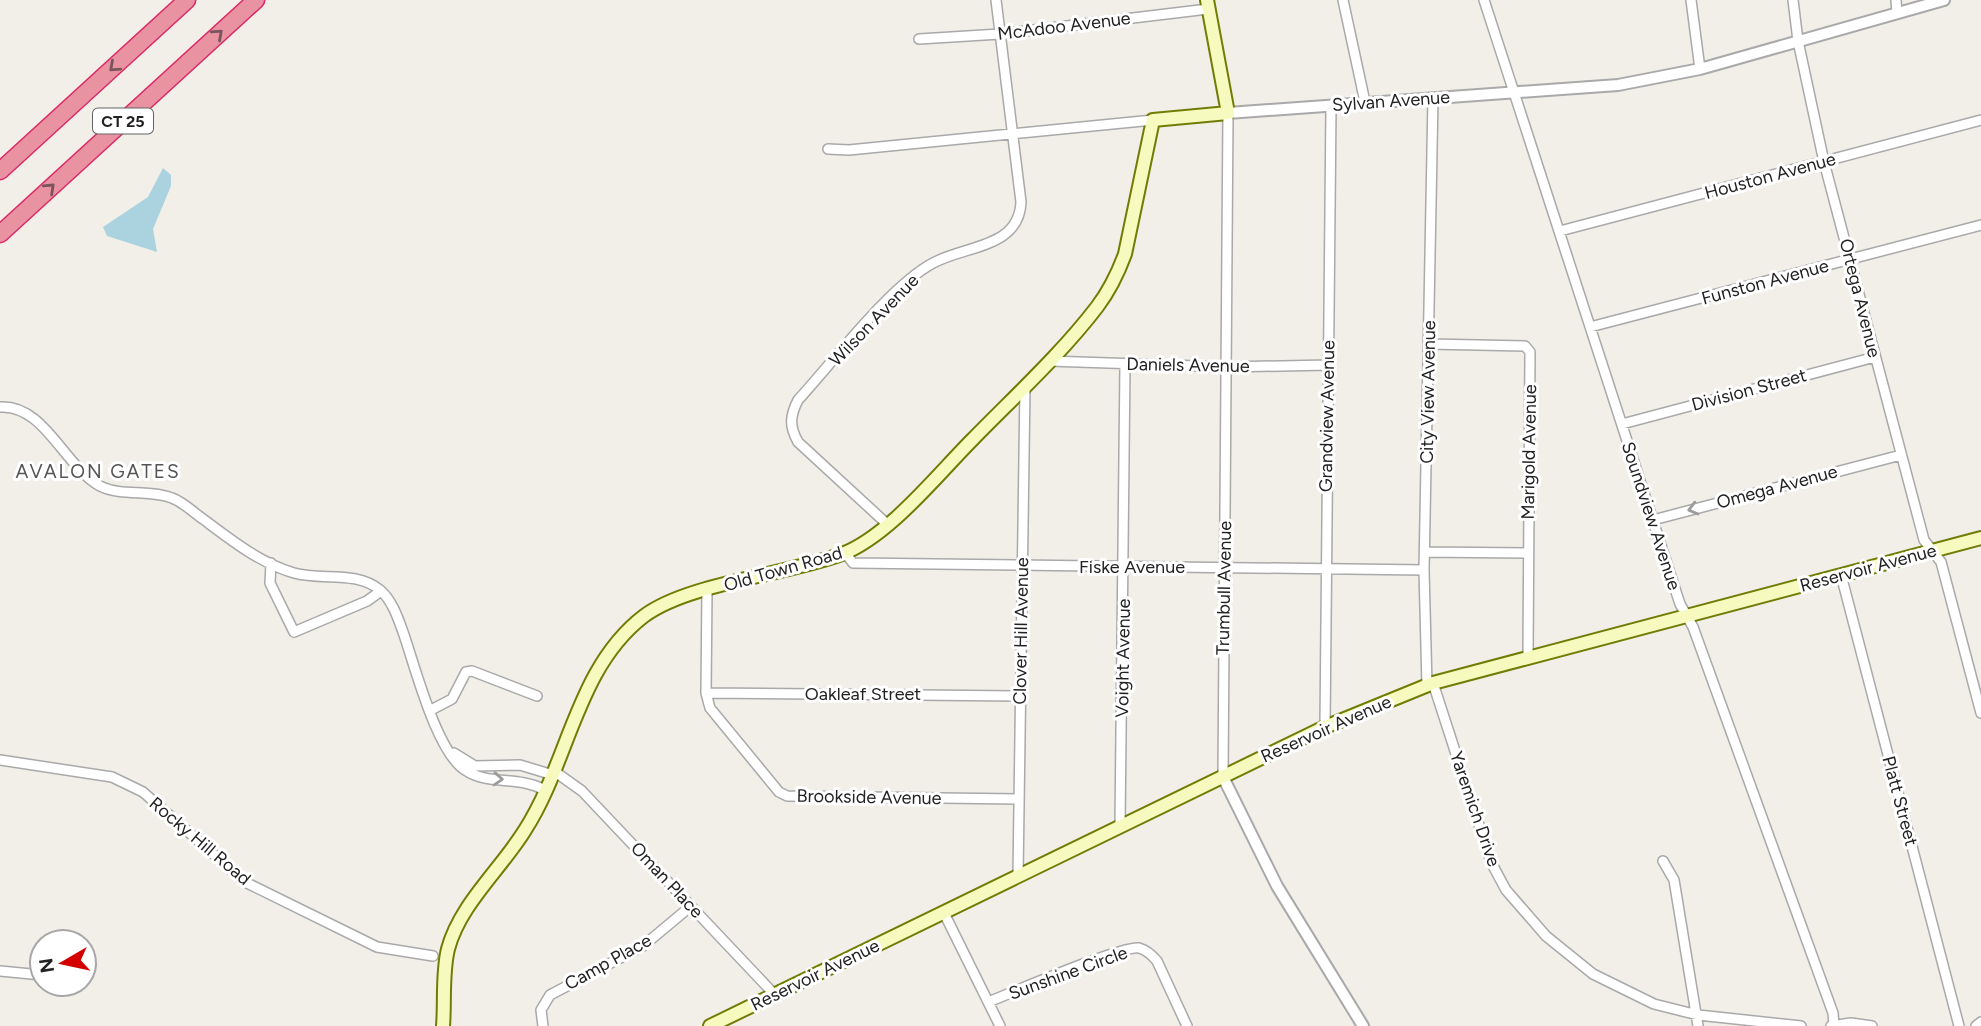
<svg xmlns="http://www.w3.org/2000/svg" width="1981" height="1026" viewBox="0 0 1981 1026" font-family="Figtree,sans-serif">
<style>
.water{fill:#aad3df}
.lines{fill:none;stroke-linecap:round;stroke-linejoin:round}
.minor-casing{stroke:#a9a9a9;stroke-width:12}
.tertiary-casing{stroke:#a9a9a9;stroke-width:14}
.secondary-casing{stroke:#707d05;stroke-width:16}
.motorway-casing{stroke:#dc2a67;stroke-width:19}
.minor{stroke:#fff;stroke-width:9}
.tertiary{stroke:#fff;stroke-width:10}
.secondary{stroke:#f7fabf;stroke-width:12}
.motorway{stroke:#e892a2;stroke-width:16}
.oneway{stroke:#7b545c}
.oneway2{stroke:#9c9c9c}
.labels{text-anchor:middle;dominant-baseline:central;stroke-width:6;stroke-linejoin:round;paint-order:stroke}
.shield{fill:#fff;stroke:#646464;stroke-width:2}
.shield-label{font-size:16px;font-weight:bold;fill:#222}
.street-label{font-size:18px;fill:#222;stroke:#fff}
.neighbourhood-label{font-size:19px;letter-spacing:2px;fill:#555;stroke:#fff}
</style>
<rect width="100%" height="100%" fill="#f2efe9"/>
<path class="water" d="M 163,168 L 171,175 L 171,186 L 153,229 L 157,252 L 107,236 L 103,227 L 148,197 Z"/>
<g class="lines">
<g class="minor-casing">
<path id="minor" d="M 1343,0 L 1365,102
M 1484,0 L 1680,604 L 1693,627 L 1833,1013 L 1834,1026
M 1691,0 L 1700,69
M 1793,0 L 1798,41 L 1824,162 L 1924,540 L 1941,562 L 1981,713
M 1896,0 L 1897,13
M 919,39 L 1000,34 L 1208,9
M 828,149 L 849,150 L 1153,120
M 1560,231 L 1981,120
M 1590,327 L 1981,225
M 1429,344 L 1525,346 L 1530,352 L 1528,656
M 1049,361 L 1227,367 L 1328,365
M 0,407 C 44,404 64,466 100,486 C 122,497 149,489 172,498 C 183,502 193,512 203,519 C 231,540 260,563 294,573 C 322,581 356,570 380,590 C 392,600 398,618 403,632 C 415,666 436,751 465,770 C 489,786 516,775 545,790
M 1622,424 L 1875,357
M 1653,520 L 1901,455
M 887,524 L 798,442 C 789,426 790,416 798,400 C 833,362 890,286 933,263 C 967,245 1019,248 1021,202 L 996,0
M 1425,552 L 1528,553
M 845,553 L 853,563 L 1424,570
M 271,563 L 270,583 L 294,632 L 367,601 L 381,591
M 1841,575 L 1959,1026
M 707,590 L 706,693 L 710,708 L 779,792 L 787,796 L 1018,799
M 1433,683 L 1491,862 L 1506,890 L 1546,936 L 1593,974 L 1654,1004 L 1698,1015 L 1801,1026
M 1427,686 L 1424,570 L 1433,98
M 706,693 L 1020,696
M 431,710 L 452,699 L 466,672 L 472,671 L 537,696
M 1325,727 L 1331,106
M 454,753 L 475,766 L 520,765 L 553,775
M 0,760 L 112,777 L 143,792 L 245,882 L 377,947 L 433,956
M 554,771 L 582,791 L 775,995
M 1223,777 L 1228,113
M 1120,826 L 1125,364
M 1663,861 L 1674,880 L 1698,1026
M 1018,876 L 1025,386
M 944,913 L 1000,1026
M 0,971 L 42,975
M 988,1002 C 1012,993 1122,945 1139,948 C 1147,950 1152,955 1157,961 L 1187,1026
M 543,1026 L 541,1010 L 550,995 L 643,946 L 691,906
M 1831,1026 L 1851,1023 L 1872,1026
M 1976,1026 L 1981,1022"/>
</g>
<g class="tertiary-casing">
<path id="tertiary" d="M 1228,113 L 1618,85 L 1700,69 L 1944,0
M 1223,777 L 1277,886 L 1363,1026"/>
</g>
<g class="secondary-casing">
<path id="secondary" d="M 443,1026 C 445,1002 442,973 448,949 C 460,904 501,869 525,830 C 569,762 576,668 644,616 C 688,583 786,575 842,554 C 889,536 937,475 973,439 C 1015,396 1061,354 1097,307 C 1110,290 1118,273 1125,254 L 1153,120 L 1228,113 L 1207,0
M 710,1026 L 1325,727 L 1433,683 L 1981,538"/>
</g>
<g class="motorway-casing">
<path id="motorway" d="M 0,171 L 187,0
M 0,234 L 256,0"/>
</g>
<use href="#minor" class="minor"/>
<use href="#tertiary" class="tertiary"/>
<use href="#secondary" class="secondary"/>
<use href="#motorway" class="motorway"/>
</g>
<defs><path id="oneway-chevron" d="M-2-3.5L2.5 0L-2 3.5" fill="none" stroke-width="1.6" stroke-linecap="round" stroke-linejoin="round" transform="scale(1.75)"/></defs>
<g class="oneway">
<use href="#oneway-chevron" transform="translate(218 34) rotate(-42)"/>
<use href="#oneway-chevron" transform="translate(114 67) rotate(138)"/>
<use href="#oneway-chevron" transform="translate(50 188) rotate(-43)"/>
</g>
<g class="oneway2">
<use href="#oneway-chevron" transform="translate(1693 509) rotate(165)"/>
<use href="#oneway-chevron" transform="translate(498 779) rotate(4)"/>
</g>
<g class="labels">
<rect class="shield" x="93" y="108.5" width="60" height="25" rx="5"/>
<g class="shield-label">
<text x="123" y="121">CT 25</text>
</g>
<g class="street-label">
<text transform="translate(1064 26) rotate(-7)">McAdoo Avenue</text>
<text transform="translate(1391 101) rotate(-4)">Sylvan Avenue</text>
<text transform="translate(1770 176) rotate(-15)">Houston Avenue</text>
<text transform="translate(1765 282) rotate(-15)">Funston Avenue</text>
<text transform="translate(1860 298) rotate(76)">Ortega Avenue</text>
<text transform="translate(874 320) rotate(-46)">Wilson Avenue</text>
<text transform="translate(1188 365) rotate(1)">Daniels Avenue</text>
<text transform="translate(1749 390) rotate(-15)">Division Street</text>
<text transform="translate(1428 392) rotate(-89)">City View Avenue</text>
<text transform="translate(1327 416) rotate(-89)">Grandview Avenue</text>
<text transform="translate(1529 452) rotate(-89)">Marigold Avenue</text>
<text transform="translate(1777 487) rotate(-15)">Omega Avenue</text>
<text transform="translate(1651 516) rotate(72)">Soundview Avenue</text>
<text x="1132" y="567">Fiske Avenue</text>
<text transform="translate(1868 568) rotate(-15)">Reservoir Avenue</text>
<text transform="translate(783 569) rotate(-16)">Old Town Road</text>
<text transform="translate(1224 588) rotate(-89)">Trumbull Avenue</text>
<text transform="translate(1021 631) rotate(-89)">Clover Hill Avenue</text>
<text transform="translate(1123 658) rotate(-89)">Voight Avenue</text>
<text x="863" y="694">Oakleaf Street</text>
<text transform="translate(1326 729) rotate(-24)">Reservoir Avenue</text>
<text transform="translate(869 797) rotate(1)">Brookside Avenue</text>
<text transform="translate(1900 801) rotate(75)">Platt Street</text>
<text transform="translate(1475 809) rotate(71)">Yaremich Drive</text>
<text transform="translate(200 841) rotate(40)">Rocky Hill Road</text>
<text transform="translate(667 880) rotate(47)">Oman Place</text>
<text transform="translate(608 962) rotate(-29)">Camp Place</text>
<text transform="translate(1068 973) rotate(-20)">Sunshine Circle</text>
<text transform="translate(815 975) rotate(-26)">Reservoir Avenue</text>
</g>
<g class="neighbourhood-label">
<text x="98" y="471">AVALON GATES</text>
</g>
</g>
<g transform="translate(63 963) rotate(261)"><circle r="33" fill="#ffffff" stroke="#a7a7a7" stroke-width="2"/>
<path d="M0-5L12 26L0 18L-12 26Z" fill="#d40000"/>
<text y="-10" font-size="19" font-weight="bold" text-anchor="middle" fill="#222222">N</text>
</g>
</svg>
